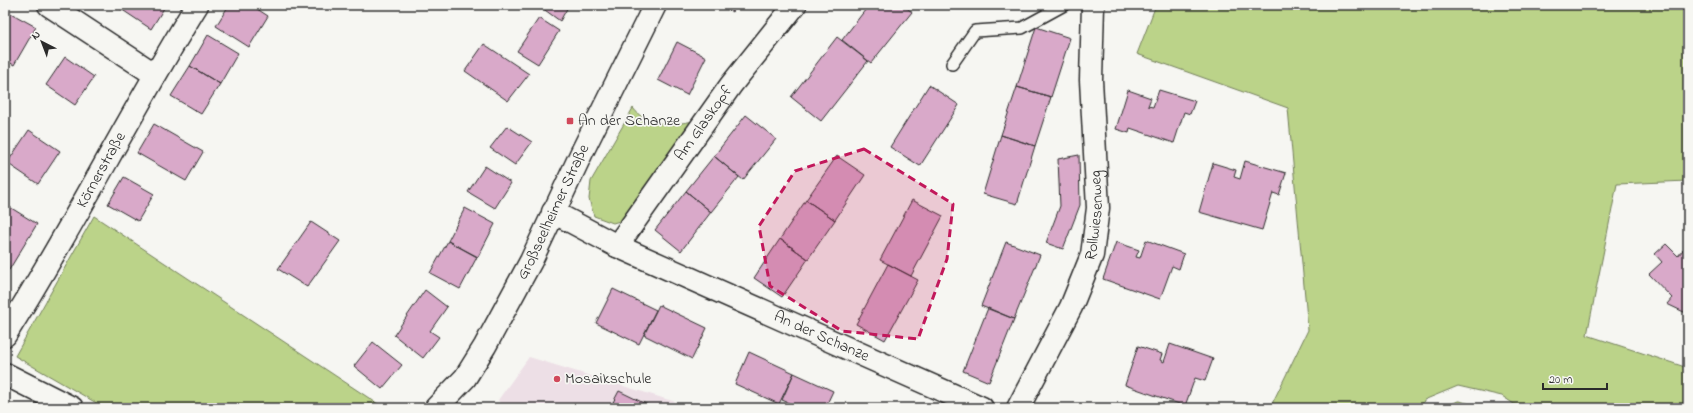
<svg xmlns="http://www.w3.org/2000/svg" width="1693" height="413" viewBox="0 0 1693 413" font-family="'Indie Flower',sans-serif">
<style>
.built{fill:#eddfe6}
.green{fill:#bbd389;stroke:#737f5a}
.building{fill:#d9a9c9;stroke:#2b2b2b}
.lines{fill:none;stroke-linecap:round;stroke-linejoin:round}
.lane-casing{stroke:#2b2b2b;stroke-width:14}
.street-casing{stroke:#2b2b2b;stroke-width:25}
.secondary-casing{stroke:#2b2b2b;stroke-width:25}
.lane{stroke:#f6f6f2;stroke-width:11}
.street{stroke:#f6f6f2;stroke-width:22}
.secondary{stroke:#f6f6f2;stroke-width:22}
.marked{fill:#c2185b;fill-opacity:0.2;stroke:#c2185b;stroke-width:3;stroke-dasharray:8 5;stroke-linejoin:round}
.poi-dot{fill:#d1495b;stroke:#f6f6f2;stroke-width:1.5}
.labels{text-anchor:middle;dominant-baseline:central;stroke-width:3.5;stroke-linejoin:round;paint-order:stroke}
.poi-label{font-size:16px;fill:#2b2b2b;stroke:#f6f6f2;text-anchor:start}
.street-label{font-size:16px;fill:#2b2b2b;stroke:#f6f6f2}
</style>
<rect width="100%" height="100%" fill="#f6f6f2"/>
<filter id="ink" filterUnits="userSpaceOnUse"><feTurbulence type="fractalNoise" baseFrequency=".025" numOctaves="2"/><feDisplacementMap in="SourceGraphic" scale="8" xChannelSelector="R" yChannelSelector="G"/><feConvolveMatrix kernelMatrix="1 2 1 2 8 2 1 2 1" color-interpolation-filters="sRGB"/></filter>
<g filter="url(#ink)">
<path class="built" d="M 529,357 L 695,408 L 503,408 L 498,400 Z"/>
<path class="green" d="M 1156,5 L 1688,5 L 1688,181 L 1617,184 L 1587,335 L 1688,368 L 1688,408 L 1520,408 L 1502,396 L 1458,386 L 1424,400 L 1421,408 L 1270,408 L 1308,330 L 1288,108 L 1137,54 Z
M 633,108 C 649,129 671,125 694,121 L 623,220 L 613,223 L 594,216 L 589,199 L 591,181 Z
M 94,216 L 384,408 L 105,408 L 15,356 Z
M 1458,401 L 1459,401 L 1486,408 L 1443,408 Z"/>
<path class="building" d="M 115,5 L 166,5 L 151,29 Z
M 229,5 L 251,5 L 268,16 L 249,47 L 216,26 Z
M 538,5 L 569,5 L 560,21 Z
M 721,5 L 736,5 L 732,12 Z
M 869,5 L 903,5 L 912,12 L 871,63 L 842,40 Z
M 5,10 L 36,27 L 14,65 L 5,60 Z
M 539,18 L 559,31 L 538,64 L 517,51 Z
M 1036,27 L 1070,38 L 1051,97 L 1017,87 Z
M 208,35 L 238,53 L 220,84 L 190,66 Z
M 837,37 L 868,61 L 821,121 L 791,97 Z
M 677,42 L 706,57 L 687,95 L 658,80 Z
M 484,44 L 529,74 L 508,101 L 465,71 Z
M 65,57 L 94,77 L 75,105 L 46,85 Z
M 190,66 L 220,84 L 201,114 L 171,96 Z
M 929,85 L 959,105 L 920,166 L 890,147 Z
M 1017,87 L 1051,97 L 1035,146 L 1001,135 Z
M 1128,90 L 1151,98 L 1148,106 L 1153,107 L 1159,90 L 1195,101 L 1190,114 L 1184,112 L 1174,143 L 1130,128 L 1129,133 L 1116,129 Z
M 746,115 L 776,139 L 743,180 L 714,156 Z
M 154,124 L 203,152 L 186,181 L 137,153 Z
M 507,126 L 532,142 L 515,165 L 490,148 Z
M 29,130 L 60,151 L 38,184 L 7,163 Z
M 1001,135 L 1035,146 L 1017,204 L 983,194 Z
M 1079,155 L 1080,205 L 1063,249 L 1046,243 L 1060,206 L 1058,159 Z
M 714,156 L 739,177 L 711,212 L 686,191 Z
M 837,156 L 865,175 L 835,220 L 806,200 Z
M 1245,161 L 1286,173 L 1279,195 L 1273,193 L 1262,230 L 1199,212 L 1213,163 L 1236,170 L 1234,177 L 1240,179 Z
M 485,166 L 511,183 L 495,208 L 468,192 Z
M 124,177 L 154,194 L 138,221 L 108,204 Z
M 686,191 L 711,212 L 681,251 L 655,230 Z
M 806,200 L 835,220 L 808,259 L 780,239 Z
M 912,200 L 943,216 L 911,276 L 880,260 Z
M 8,206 L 37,224 L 9,270 L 5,268 L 5,210 Z
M 465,208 L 495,224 L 478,257 L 448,241 Z
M 311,222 L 340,241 L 307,287 L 278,269 Z
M 780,239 L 808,259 L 782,297 L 754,278 Z
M 1146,240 L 1184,254 L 1179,269 L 1172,266 L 1160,299 L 1103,279 L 1116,242 L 1139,250 L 1136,257 L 1140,258 Z
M 448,241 L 477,257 L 460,289 L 430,273 Z
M 1006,242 L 1040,255 L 1014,319 L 981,306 Z
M 1666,244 L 1678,256 L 1683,250 L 1688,255 L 1688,314 L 1667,304 L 1672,298 L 1649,274 L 1662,262 L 1655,254 Z
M 888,264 L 918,280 L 885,340 L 856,324 Z
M 613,289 L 656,310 L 639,344 L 596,323 Z
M 425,290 L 447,307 L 430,331 L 439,337 L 423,358 L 394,335 Z
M 659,305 L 707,328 L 692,359 L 644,335 Z
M 988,308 L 1014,319 L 989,382 L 963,371 Z
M 373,342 L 402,365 L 382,389 L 354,366 Z
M 1170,344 L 1213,359 L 1205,381 L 1195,378 L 1185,406 L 1125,385 L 1138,346 L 1162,354 L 1160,360 L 1164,362 Z
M 749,352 L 794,373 L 779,404 L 735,384 Z
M 794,373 L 833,391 L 825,408 L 800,408 L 782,400 Z
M 619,391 L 654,408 L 610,408 Z"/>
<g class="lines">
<g class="lane-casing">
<path id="lane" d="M 952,64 L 975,31 L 1022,28 L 1064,5"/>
</g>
<g class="street-casing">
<g id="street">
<path d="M 49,5 L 154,74"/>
<path id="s1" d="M 553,212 L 617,246 L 982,408"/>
<path id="s2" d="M 617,246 L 731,85 L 795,5"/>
<path id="s3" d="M 5,335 C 73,228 130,113 197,5"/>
<path d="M 5,374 L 72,408"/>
<path id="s4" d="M 1018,408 L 1071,307 L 1092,255 L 1098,208 L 1091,80 L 1093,5"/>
</g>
</g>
<g class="secondary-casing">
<g id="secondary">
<path id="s5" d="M 436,408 L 465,378 L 485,346 L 531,261 L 582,152 L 655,5"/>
</g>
</g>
<use href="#lane" class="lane"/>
<use href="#street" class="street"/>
<use href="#secondary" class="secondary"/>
</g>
</g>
<path class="marked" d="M 864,149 L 953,204 L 947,259 L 918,339 L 842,331 L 770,286 L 759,226 L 795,171 Z"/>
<g class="poi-dot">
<rect x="566" y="117" width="8" height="8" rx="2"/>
<circle cx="557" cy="379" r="4"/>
</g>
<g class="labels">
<g class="poi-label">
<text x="578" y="121">An der Schanze</text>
<text x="565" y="379">Mosaikschule</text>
</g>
<g class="street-label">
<text stroke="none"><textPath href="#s2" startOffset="150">Am Glaskopf</textPath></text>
<text stroke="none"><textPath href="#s3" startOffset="191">Körnerstraße</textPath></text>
<text stroke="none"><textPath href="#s5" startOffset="230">Großseelheimer Straße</textPath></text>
<text stroke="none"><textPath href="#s4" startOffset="210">Rollwiesenweg</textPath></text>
<text stroke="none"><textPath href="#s1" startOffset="296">An der Schanze</textPath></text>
</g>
</g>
<rect width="1693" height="413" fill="none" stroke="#f6f6f2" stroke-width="20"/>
<rect x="10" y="10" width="1673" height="393" fill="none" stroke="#2b2b2b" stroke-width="1.5" filter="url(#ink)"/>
<g transform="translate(42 42) rotate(318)" stroke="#f6f6f2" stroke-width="3" paint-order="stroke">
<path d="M0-3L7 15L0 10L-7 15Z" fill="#2b2b2b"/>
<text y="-6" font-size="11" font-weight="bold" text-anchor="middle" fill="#2b2b2b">N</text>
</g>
<path d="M1543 383v6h64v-6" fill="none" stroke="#2b2b2b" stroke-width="2"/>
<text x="1549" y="383" font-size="12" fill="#2b2b2b" stroke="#f6f6f2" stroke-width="3" paint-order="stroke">20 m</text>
</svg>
